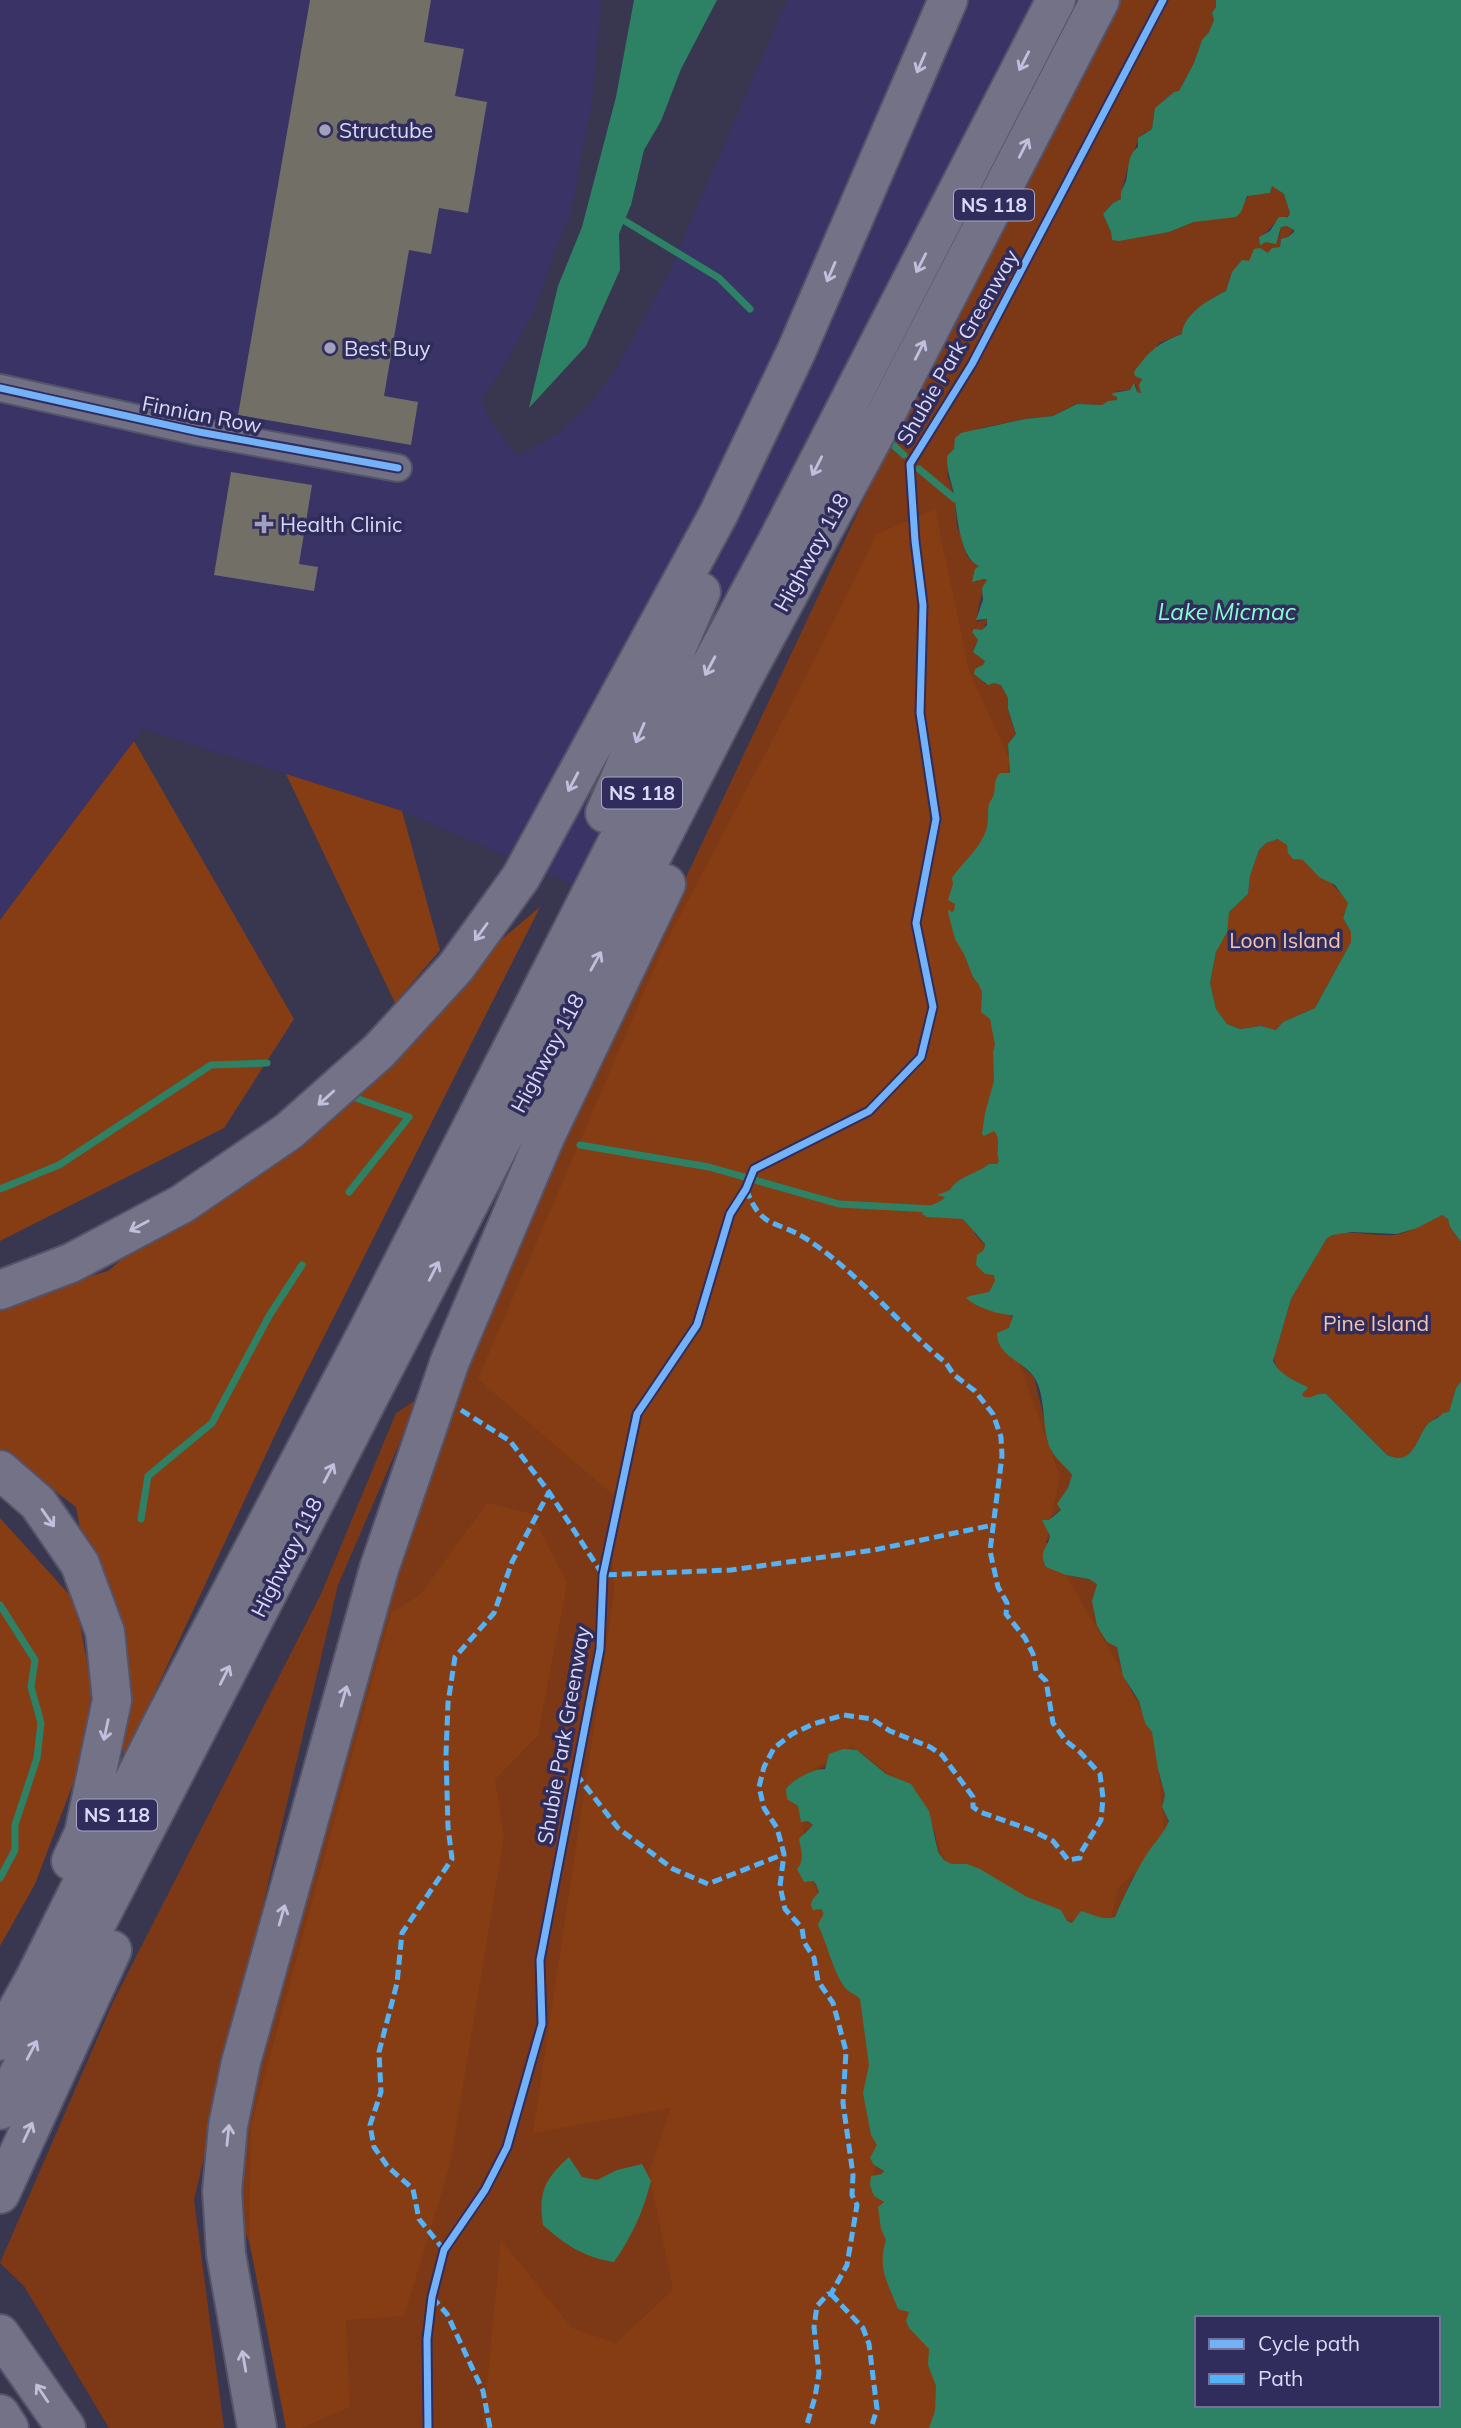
<svg xmlns="http://www.w3.org/2000/svg" width="1461" height="2428" viewBox="0 0 1461 2428" font-family="Mulish,sans-serif">
<style>
.built{fill:#393366}
.green{fill:#7d3915}
.forest{fill:#863d13}
.water{fill:#2d8266;fill-rule:evenodd}
.lines{fill:none;stroke-linecap:round;stroke-linejoin:round}
.stream{stroke:#2d8266;stroke-width:7}
.building{fill:#726f67}
.minor-casing{stroke:#545369;stroke-width:30}
.motorway-casing{stroke:#545369;stroke-width:42}
.minor{stroke:#706f84;stroke-width:26}
.motorway{stroke:#747287;stroke-width:38}
.quiet{stroke:#52b3f8;stroke-width:5;stroke-dasharray:10 5;stroke-linecap:butt}
.cycleway-casing{stroke:#302c5b;stroke-width:11}
.cycleway{stroke:#73b2f8;stroke-width:7}
.oneway{stroke:#c0c0dc}
.poi-dot{fill:#a1a1bd;stroke:#302c5b;stroke-width:2.5}
.labels{text-anchor:middle;dominant-baseline:central;stroke-width:7;stroke-linejoin:round;paint-order:stroke}
.shield{fill:#302c5b;stroke:#a6a6c9;stroke-width:2}
.shield-label{font-size:19px;font-weight:bold;fill:#d9daf8}
.poi-label{font-size:21px;fill:#d9daf8;stroke:#302c5b;text-anchor:start}
.street-label{font-size:21px;fill:#d9daf8;stroke:#302c5b}
.park-label{font-size:21px;fill:#f4c4ae;stroke:#302c5b}
.water-label{font-size:23px;font-style:italic;fill:#88fdce;stroke:#302c5b}
</style>
<rect width="100%" height="100%" fill="#393650"/>
<path class="built" d="M 0,0 L 601,0 L 592,102 L 570,218 L 556,248 L 535,309 L 504,366 L 482,398 L 486,413 L 509,446 L 519,456 L 558,433 L 586,408 L 616,370 L 669,272 L 787,0 L 1085,0 L 613,902 L 402,811 L 143,729 L 0,920 Z"/>
<path class="green" d="M 1099,0 L 1216,0 L 1216,7 L 1212,13 L 1214,20 L 1209,32 L 1202,40 L 1194,63 L 1179,91 L 1174,92 L 1155,108 L 1152,129 C 1149,131 1145,132 1142,135 C 1135,142 1120,190 1121,199 L 1113,203 L 1103,214 L 1111,232 L 1112,240 L 1169,232 L 1194,222 L 1211,218 L 1241,208 L 1249,195 L 1270,193 L 1272,186 L 1284,194 L 1290,213 C 1286,219 1282,218 1276,222 C 1269,228 1270,231 1259,237 L 1266,242 L 1279,237 L 1281,227 L 1287,226 L 1294,229 L 1288,237 L 1281,239 L 1280,247 L 1232,272 L 1226,291 L 1212,298 L 1182,334 L 1159,343 L 1141,377 L 1141,393 L 1137,392 L 1136,384 L 1130,390 L 1117,391 L 1117,400 L 1102,405 L 1076,404 L 1053,416 L 1025,419 L 981,428 L 955,446 L 947,474 L 955,499 L 957,527 L 963,538 L 967,556 L 979,566 L 976,582 L 980,579 L 987,580 C 983,587 976,614 977,622 L 988,619 L 973,650 L 985,661 L 981,677 L 985,684 L 994,683 L 1001,685 L 1008,698 L 1008,710 L 1016,734 L 1008,744 L 1010,773 L 1006,774 L 974,1233 L 985,1244 L 984,1251 L 1013,1315 L 1009,1328 L 1013,1357 L 1034,1377 L 1052,1452 L 1065,1464 L 1072,1475 L 1061,1509 L 1043,1524 L 1050,1536 L 1043,1548 C 1049,1557 1055,1570 1065,1574 C 1076,1579 1088,1576 1097,1584 L 1092,1601 L 1117,1647 L 1123,1676 L 1127,1686 L 1139,1701 L 1165,1795 L 1162,1807 L 1169,1821 L 1164,1834 L 1132,1879 L 1115,1917 L 1112,1919 L 1079,1912 L 1073,1923 L 1067,1921 L 1061,1910 L 1027,1897 L 989,1876 L 944,1860 L 938,1852 L 933,1824 L 911,1784 L 886,1774 L 857,1750 C 835,1762 816,1771 793,1782 L 808,1821 L 813,1825 L 801,1836 L 813,1881 L 819,1888 L 874,2165 L 884,2171 L 883,2205 L 929,2349 L 929,2428 L 287,2428 L 249,2241 L 224,2188 L 405,1474 Z
M 419,1398 L 338,1585 L 194,2200 L 224,2428 L 109,2428 L 24,2286 L 0,2263 L 114,2000 L 321,1594 L 396,1413 Z"/>
<path class="forest" d="M 935,509 L 969,671 L 1010,761 L 972,909 L 1046,1097 L 968,1223 L 1006,1283 L 1015,1352 L 1060,1476 L 1046,1542 L 1119,1666 L 1156,1740 L 1165,1844 L 1118,1888 L 1111,1919 L 1041,1920 L 1025,1897 L 947,1865 L 921,1798 L 852,1746 L 796,1780 L 810,1877 L 867,2008 L 882,2120 L 873,2178 L 946,2400 L 937,2428 L 483,2428 L 501,2240 L 572,2328 L 616,2343 L 673,2290 L 649,2173 L 671,2108 L 533,2133 L 614,1594 L 611,1520 L 619,1500 L 478,1379 L 662,950 L 817,655 L 877,534 Z
M 134,741 L 294,1019 L 224,1128 L 0,1241 L 0,920 Z
M 286,774 L 402,811 L 440,950 L 395,1003 Z
M 1278,839 L 1285,841 L 1293,859 C 1295,859 1302,860 1304,860 C 1311,863 1346,896 1348,902 C 1348,905 1344,914 1343,918 L 1351,932 L 1351,942 L 1315,1008 L 1283,1022 L 1276,1030 L 1261,1026 L 1240,1029 L 1227,1024 L 1216,1009 L 1210,983 L 1216,953 L 1229,912 L 1248,894 L 1250,876 L 1259,850 L 1266,843 Z
M 540,907 L 283,1418 L 124,1758 L 76,1507 L 0,1449 L 0,1303 L 108,1271 Z
M 1442,1215 L 1448,1219 L 1450,1227 L 1461,1242 L 1461,1381 L 1456,1388 L 1449,1412 C 1443,1413 1430,1420 1426,1426 C 1414,1442 1415,1466 1387,1455 L 1326,1394 C 1318,1393 1311,1399 1304,1398 L 1302,1394 L 1306,1386 C 1294,1381 1274,1373 1274,1357 L 1291,1299 L 1327,1238 C 1350,1226 1376,1239 1400,1234 C 1415,1230 1430,1217 1442,1215 Z
M 487,1503 L 532,1514 L 567,1583 L 538,1735 L 495,1780 L 504,1837 L 450,2165 L 404,2316 L 346,2320 L 350,2407 L 301,2428 L 286,2428 L 249,2239 L 251,2126 L 391,1613 L 421,1594 Z
M 0,1518 L 76,1602 L 92,1690 L 80,1765 L 35,1884 L 0,1946 Z"/>
<path class="water" d="M 634,0 L 717,0 L 681,69 L 661,121 L 644,150 L 631,205 L 619,234 L 620,270 L 586,346 L 529,408 L 558,286 L 582,227 L 616,97 Z
M 1216,0 L 1461,0 L 1461,1242 L 1450,1227 L 1448,1219 L 1442,1215 L 1417,1228 L 1397,1234 L 1352,1232 L 1333,1235 L 1327,1238 L 1291,1299 L 1273,1361 C 1279,1374 1294,1381 1306,1386 L 1308,1388 L 1302,1394 L 1304,1397 C 1312,1399 1317,1392 1326,1394 L 1387,1455 C 1413,1466 1415,1442 1426,1426 C 1430,1420 1438,1419 1443,1413 L 1449,1412 L 1456,1388 L 1461,1381 L 1461,2428 L 929,2428 L 935,2411 L 936,2386 L 928,2365 L 929,2349 L 909,2328 L 906,2321 L 909,2312 L 898,2309 C 888,2283 877,2268 886,2240 L 881,2229 L 878,2207 L 884,2202 L 874,2196 L 870,2185 L 871,2176 L 882,2174 L 884,2171 L 874,2165 L 870,2158 L 877,2145 L 871,2135 L 863,2093 L 869,2065 L 860,1999 C 856,1994 850,1993 846,1989 C 832,1971 828,1945 818,1925 C 820,1918 827,1915 821,1909 L 813,1910 C 808,1903 814,1898 819,1892 L 816,1884 L 813,1881 L 804,1882 L 797,1869 C 805,1860 801,1850 799,1839 L 813,1825 L 808,1821 L 801,1822 L 798,1806 L 787,1799 L 786,1789 C 794,1779 812,1769 825,1769 L 829,1754 L 843,1749 L 857,1750 L 886,1774 L 911,1784 L 929,1811 L 938,1852 L 944,1860 L 951,1864 L 967,1864 L 980,1869 L 1027,1897 L 1061,1910 L 1067,1921 L 1072,1923 L 1081,1911 C 1092,1914 1103,1921 1115,1917 C 1124,1896 1133,1877 1145,1857 C 1153,1844 1163,1835 1169,1821 L 1162,1807 L 1165,1795 L 1158,1769 L 1152,1732 L 1145,1723 L 1139,1701 L 1123,1676 L 1117,1647 L 1107,1642 L 1097,1626 L 1092,1601 L 1097,1584 L 1089,1579 L 1066,1575 L 1046,1567 C 1038,1550 1047,1550 1050,1536 L 1042,1520 L 1049,1520 L 1061,1510 L 1057,1504 L 1068,1488 L 1072,1475 C 1066,1466 1056,1460 1051,1450 C 1041,1431 1047,1396 1034,1377 C 1022,1360 997,1356 997,1333 L 1009,1328 L 1013,1315 C 1000,1315 977,1308 966,1298 L 970,1296 L 989,1292 L 995,1281 L 994,1275 L 985,1274 L 976,1265 L 977,1255 L 984,1250 L 985,1244 L 963,1219 L 927,1217 L 922,1214 C 926,1203 940,1205 945,1197 L 937,1195 L 950,1190 C 958,1176 977,1174 989,1164 L 997,1164 L 999,1161 C 995,1150 1002,1139 994,1131 L 984,1136 L 982,1134 L 985,1113 L 994,1081 L 993,1052 L 995,1045 L 990,1019 L 981,1012 L 982,992 L 979,985 L 973,977 L 964,954 L 955,939 L 948,912 L 949,909 L 951,912 L 954,911 L 955,904 L 948,900 L 953,884 L 952,878 C 964,860 981,849 987,827 C 989,819 987,812 989,804 C 990,801 993,798 994,794 C 996,785 993,781 1000,773 L 1010,773 L 1008,744 L 1016,734 L 1008,709 L 1008,698 L 1001,685 L 994,683 L 988,685 L 974,674 L 975,669 L 983,665 L 985,661 L 973,652 L 978,640 L 972,632 L 974,629 L 982,630 L 987,625 L 987,619 L 976,620 L 983,600 L 982,588 L 987,580 L 984,579 L 972,582 L 975,569 L 979,566 C 961,559 957,518 955,500 C 953,484 947,476 947,456 L 954,449 L 955,438 L 961,433 L 1025,419 L 1053,416 L 1077,404 L 1102,405 L 1108,401 L 1117,400 L 1117,397 L 1112,395 L 1113,393 L 1130,390 L 1134,383 L 1137,392 L 1141,393 L 1139,385 L 1142,379 L 1135,376 L 1134,372 C 1150,350 1157,344 1182,334 C 1183,314 1210,299 1226,291 L 1232,272 L 1242,260 L 1249,261 L 1254,249 L 1260,248 L 1268,253 L 1272,248 L 1280,247 L 1281,239 L 1288,237 L 1294,232 L 1294,230 L 1287,226 L 1281,227 L 1276,244 L 1266,242 L 1260,245 L 1259,237 L 1270,231 L 1279,217 L 1288,217 L 1290,213 L 1284,194 L 1272,186 L 1270,193 L 1247,196 L 1241,212 L 1236,217 L 1194,222 L 1169,232 L 1119,241 L 1112,240 L 1111,232 L 1103,214 L 1113,203 L 1121,199 C 1120,190 1123,189 1126,181 C 1129,169 1127,155 1138,147 L 1138,138 L 1152,129 L 1155,108 L 1174,92 L 1179,91 L 1194,63 L 1202,40 L 1209,32 L 1214,20 L 1212,13 L 1216,7 ZM 1278,839 L 1287,845 L 1288,853 L 1293,859 L 1303,860 L 1319,877 L 1335,885 L 1348,903 L 1343,918 L 1351,932 L 1351,942 L 1315,1008 L 1283,1022 L 1276,1030 L 1261,1026 L 1240,1029 L 1227,1024 L 1216,1009 L 1210,983 L 1216,952 L 1227,932 L 1229,912 L 1248,894 L 1250,876 L 1259,850 L 1266,843 ZM 1197,2318 L 1438,2318 L 1438,2405 L 1197,2405 Z
M 569,2157 L 582,2177 L 597,2180 L 617,2170 L 642,2164 L 651,2181 C 643,2212 632,2236 614,2262 C 583,2257 566,2245 543,2225 C 538,2192 545,2179 569,2157 Z"/>
<g class="lines">
<path class="stream" d="M 625,221 L 719,278 L 750,309
M 891,443 L 904,455
M 919,469 L 955,499
M 580,1145 L 709,1167 L 839,1204 L 932,1209
M 0,1189 L 59,1165 L 211,1065 L 267,1063
M 349,1192 L 409,1117 L 353,1097
M 141,1519 L 148,1476 L 212,1423 L 269,1316 L 302,1265
M 0,1605 L 35,1660 L 31,1687 L 41,1723 L 37,1758 L 15,1825 L 15,1850 L 0,1878"/>
</g>
<path class="building" d="M 310,0 L 431,0 L 424,42 L 464,49 L 455,96 L 487,102 L 468,213 L 439,208 L 431,254 L 409,250 L 384,396 L 418,402 L 411,445 L 238,415 Z
M 231,472 L 312,485 L 299,564 L 318,567 L 314,591 L 214,575 Z"/>
<g class="lines">
<g class="minor-casing">
<path id="minor" d="M 0,388 L 199,432 L 398,468"/>
</g>
<g class="motorway-casing">
<path id="motorway" d="M 605,813 L 701,592
M 0,1290 L 71,1263 L 182,1204 L 289,1131 L 379,1051 L 456,967 L 521,877 L 718,515 L 796,352 L 948,0
M 0,1470 L 38,1503 L 80,1564 L 105,1632 L 112,1700 L 84,1833 L 71,1861
M 0,2041 L 34,1980 L 163,1722 L 369,1329 L 646,786 L 777,542 L 1056,0
M 0,2110 L 564,1020 L 616,926 L 742,680 L 888,410 L 1100,0
M 0,2194 L 112,1950
M 0,2334 L 66,2428
M 0,2414 L 9,2428
M 257,2428 L 226,2254 L 222,2191 L 228,2126 L 241,2062 L 379,1569 L 450,1361 L 545,1137 L 666,884"/>
</g>
<use href="#minor" class="minor"/>
<use href="#motorway" class="motorway"/>
<path class="quiet" d="M 746,1189 C 762,1230 774,1219 805,1238 C 858,1272 897,1323 946,1363 L 954,1375 L 975,1391 L 993,1414 L 1001,1437 L 1002,1456 L 990,1551 L 998,1587 L 1007,1603 L 1006,1614 L 1025,1638 L 1033,1654 L 1036,1671 L 1046,1681 L 1053,1723 L 1066,1741 L 1080,1752 L 1100,1774 L 1103,1798 L 1101,1820 L 1080,1854 L 1080,1858 L 1068,1860 L 1053,1841 L 1031,1830 L 980,1812 L 973,1807 L 973,1797 L 942,1755 L 930,1747 L 890,1731 L 872,1719 L 844,1715 L 813,1724 L 792,1734 L 774,1748 L 764,1767 L 759,1787 L 764,1808 L 777,1828 L 784,1854 L 780,1886 L 785,1909 L 802,1928 L 804,1942 L 814,1958 L 818,1981 L 833,2003 L 846,2051 L 843,2103 L 853,2175 L 852,2195 L 857,2205 L 847,2265 L 831,2294 L 828,2294 L 817,2306 L 814,2327 L 819,2373 L 815,2397 L 806,2428
M 461,1410 L 510,1441 L 549,1492 L 603,1575 L 731,1570 L 874,1550 L 993,1525
M 576,1774 L 618,1828 L 673,1869 L 708,1884 L 784,1854
M 444,2250 L 419,2219 L 413,2189 L 388,2167 L 374,2147 L 370,2125 L 381,2092 L 379,2052 L 397,1983 L 402,1933 L 452,1859 L 448,1827 L 446,1754 L 448,1703 L 455,1657 L 494,1613 L 512,1562 L 549,1492
M 831,2294 L 863,2328 L 869,2344 L 877,2409 L 871,2428
M 432,2297 L 447,2314 L 483,2391 L 490,2428"/>
<g class="cycleway-casing">
<path id="cycleway" d="M 0,388 L 199,432 L 398,468
M 428,2428 L 427,2339 L 432,2297 L 444,2250 L 485,2190 L 507,2147 L 542,2024 L 540,1960 L 600,1649 L 603,1575 L 637,1414 L 697,1325 L 730,1214 L 746,1189 L 754,1169 L 869,1111 L 921,1057 L 933,1007 L 916,923 L 936,819 L 920,713 L 923,605 L 915,541 L 910,464 L 972,364 L 1163,0"/>
</g>
<use href="#cycleway" class="cycleway"/>
</g>
<defs><path id="oneway-shaft" d="M-6 0H5M1.5-3L5.5 0L1.5 3" fill="none" stroke-width="1.6" stroke-linecap="round" stroke-linejoin="round" transform="scale(1.75)"/></defs>
<g class="oneway">
<use href="#oneway-shaft" transform="translate(1024 61) rotate(117)"/>
<use href="#oneway-shaft" transform="translate(921 63) rotate(113)"/>
<use href="#oneway-shaft" transform="translate(1024 148) rotate(-63)"/>
<use href="#oneway-shaft" transform="translate(921 263) rotate(117)"/>
<use href="#oneway-shaft" transform="translate(831 272) rotate(113)"/>
<use href="#oneway-shaft" transform="translate(920 350) rotate(-63)"/>
<use href="#oneway-shaft" transform="translate(817 466) rotate(117)"/>
<use href="#oneway-shaft" transform="translate(710 666) rotate(118)"/>
<use href="#oneway-shaft" transform="translate(640 733) rotate(113)"/>
<use href="#oneway-shaft" transform="translate(573 782) rotate(118)"/>
<use href="#oneway-shaft" transform="translate(481 932) rotate(126)"/>
<use href="#oneway-shaft" transform="translate(596 961) rotate(-61)"/>
<use href="#oneway-shaft" transform="translate(326 1098) rotate(138)"/>
<use href="#oneway-shaft" transform="translate(139 1226) rotate(152)"/>
<use href="#oneway-shaft" transform="translate(434 1271) rotate(-63)"/>
<use href="#oneway-shaft" transform="translate(329 1473) rotate(-62)"/>
<use href="#oneway-shaft" transform="translate(48 1518) rotate(55)"/>
<use href="#oneway-shaft" transform="translate(225 1675) rotate(-63)"/>
<use href="#oneway-shaft" transform="translate(344 1696) rotate(-74)"/>
<use href="#oneway-shaft" transform="translate(106 1730) rotate(102)"/>
<use href="#oneway-shaft" transform="translate(282 1915) rotate(-74)"/>
<use href="#oneway-shaft" transform="translate(32 2050) rotate(-62)"/>
<use href="#oneway-shaft" transform="translate(28 2132) rotate(-65)"/>
<use href="#oneway-shaft" transform="translate(228 2135) rotate(-84)"/>
<use href="#oneway-shaft" transform="translate(244 2361) rotate(-100)"/>
<use href="#oneway-shaft" transform="translate(42 2393) rotate(-124)"/>
</g>
<g class="poi-dot">
<circle cx="325" cy="130" r="7"/>
<circle cx="330" cy="348" r="7"/>
<path d="M260.5 513.5h7v7h7v7h-7v7h-7v-7h-7v-7h7z"/>
</g>
<g class="labels">
<g class="shield">
<rect x="954" y="189.5" width="80" height="31" rx="5"/>
<rect x="602" y="777.5" width="80" height="31" rx="5"/>
<rect x="77" y="1799.5" width="80" height="31" rx="5"/>
</g>
<g class="shield-label">
<text x="994" y="205">NS 118</text>
<text x="642" y="793">NS 118</text>
<text x="117" y="1815">NS 118</text>
</g>
<g class="poi-label">
<text x="339" y="130">Structube</text>
<text x="344" y="348">Best Buy</text>
<text x="280" y="524">Health Clinic</text>
</g>
<g class="street-label">
<text transform="translate(957 347) rotate(-60)">Shubie Park Greenway</text>
<text transform="translate(202 414) rotate(11)">Finnian Row</text>
<text transform="translate(811 552) rotate(-61)">Highway 118</text>
<text transform="translate(547 1053) rotate(-62)">Highway 118</text>
<text transform="translate(286 1557) rotate(-63)">Highway 118</text>
<text transform="translate(563 1735) rotate(-80)">Shubie Park Greenway</text>
</g>
<g class="park-label">
<text x="1285" y="940">Loon Island</text>
<text x="1376" y="1323">Pine Island</text>
</g>
<g class="water-label">
<text x="1227" y="611">Lake Micmac</text>
</g>
</g>
<rect x="1195" y="2316" width="245" height="91" fill="#302c5b" stroke="#74729a" stroke-width="2"/>
<rect x="1209" y="2339" width="35" height="10" fill="#73b2f8" stroke="#74729a" stroke-width="2"/>
<text x="1258" y="2351" font-size="21" fill="#d9daf8">Cycle path</text>
<rect x="1209" y="2374" width="35" height="10" fill="#52b3f8" stroke="#74729a" stroke-width="2"/>
<text x="1258" y="2386" font-size="21" fill="#d9daf8">Path</text>
</svg>
